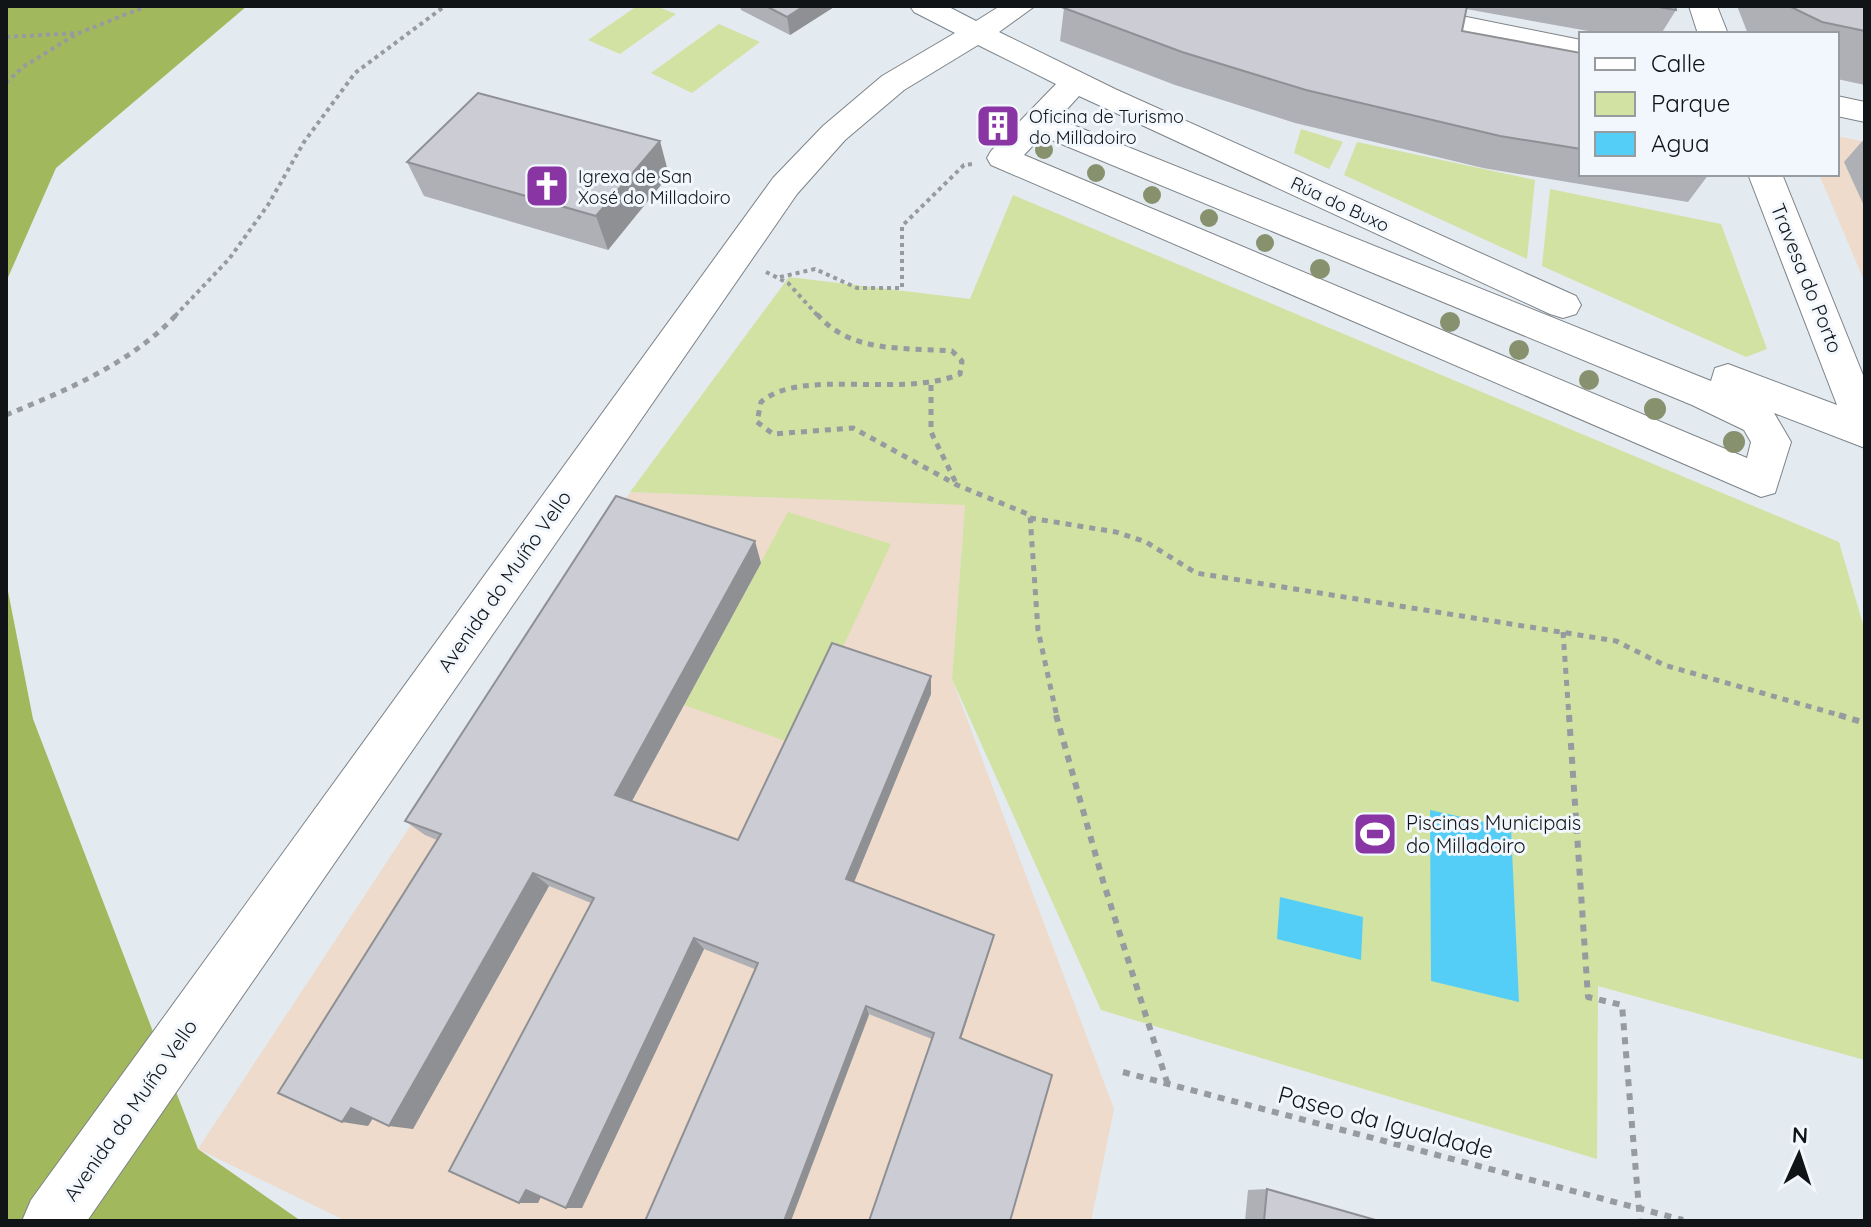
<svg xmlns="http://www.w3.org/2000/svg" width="1871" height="1227" viewBox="0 0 1871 1227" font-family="Quicksand,sans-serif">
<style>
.education{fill:#eedbcb}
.green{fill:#d1e2a2}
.forest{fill:#a2b85c}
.water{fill:#55cef7}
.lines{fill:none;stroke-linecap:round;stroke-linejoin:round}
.minor-casing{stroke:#7d8388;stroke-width:2}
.path-far2{stroke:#959b9f;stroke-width:4;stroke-dasharray:4 4;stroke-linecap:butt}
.path-far1{stroke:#959b9f;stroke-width:5;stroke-dasharray:6 6;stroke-linecap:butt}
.path{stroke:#959b9f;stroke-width:6;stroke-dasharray:7 7;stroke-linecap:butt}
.minor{fill:#fff;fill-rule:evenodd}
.tree{fill:#87916d}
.wall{fill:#afb0b6}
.shaded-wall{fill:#8f9094}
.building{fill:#cccdd4;stroke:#8f9094;stroke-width:2}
.labels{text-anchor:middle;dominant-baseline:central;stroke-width:6;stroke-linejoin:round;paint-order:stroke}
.far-poi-label{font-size:18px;fill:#111416;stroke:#f1f7fd;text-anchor:start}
.far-street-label{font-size:18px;fill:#111416;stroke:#f1f7fd}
.street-label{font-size:20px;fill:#111416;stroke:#f1f7fd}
.poi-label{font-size:20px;fill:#111416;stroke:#f1f7fd;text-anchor:start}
.near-street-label{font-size:24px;fill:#111416;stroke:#f1f7fd}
</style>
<rect width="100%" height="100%" fill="#e3eaf0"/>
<path class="education" d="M 1837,136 L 1865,142 L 1865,283 L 1819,174 L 1837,174 Z
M 630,492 L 965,504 L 952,679 L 1114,1109 L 1091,1221 L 346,1221 L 198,1149 Z"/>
<path class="green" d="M 637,6 L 656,6 L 676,14 L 620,54 L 588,40 Z
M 719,24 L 760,42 L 692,93 L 651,73 Z
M 1301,129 L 1343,142 L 1329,169 L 1294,153 Z
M 1357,142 L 1535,180 L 1527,259 L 1344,175 Z
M 1550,189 L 1721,224 L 1767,349 L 1746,357 L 1542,266 Z
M 1013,195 L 1839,542 L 1865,631 L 1865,1060 L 1598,986 L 1597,1159 L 1101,1010 L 952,679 L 965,505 L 630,492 L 789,277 L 970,299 Z
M 788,512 L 891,544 L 797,745 L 684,705 Z"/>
<path class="forest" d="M 6,6 L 247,6 L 56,168 L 6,282 Z
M 6,581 L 33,719 L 198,1149 L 301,1221 L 6,1221 Z"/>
<path class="water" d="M 1430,810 L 1511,828 L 1519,1002 L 1431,981 Z
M 1280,897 L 1363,917 L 1361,960 L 1277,939 Z"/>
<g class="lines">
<g class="minor-casing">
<path id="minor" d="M 910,6 L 947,6 L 976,21 L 1000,6 L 1035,6 L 999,32 L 1115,89 L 1576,296 L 1581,305 L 1576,314 L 1563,318 L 1550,314 L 1079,96 L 1058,119 L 1711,381 L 1715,368 L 1728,364 L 1837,405 L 1748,174 L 1782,174 L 1865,380 L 1865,448 L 1774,413 L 1791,442 L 1775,493 L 1761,497 L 991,165 L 987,158 L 991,151 L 1056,84 L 978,45 L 904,90 L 845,140 L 797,194 L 87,1221 L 22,1221 L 31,1200 L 773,178 L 823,126 L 882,76 L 955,33 L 914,12 ZM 1042,136 L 1692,405 L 1744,430 L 1751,442 L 1747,458 L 1024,155 Z
M 1355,6 L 1412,6 L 1581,40 L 1581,58 L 1369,15 L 1359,12 Z
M 1689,6 L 1717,6 L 1728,34 L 1698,34 Z
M 1837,96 L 1865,102 L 1865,122 L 1837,116 Z"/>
</g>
<path class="path-far2" d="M 6,37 L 79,33 L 147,6
M 6,83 L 23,67 L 78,33
M 766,272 L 788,283 L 818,316
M 780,277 L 815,269 L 857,288 L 902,288 L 902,226 L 964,165 L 973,164
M 175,316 L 229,259 L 268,205 L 304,142 L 355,73 L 445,6"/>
<path class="path-far1" d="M 817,314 C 851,354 904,347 952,351 L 962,361 L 960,374 C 900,399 802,367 761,402 L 757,422 L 773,434 L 853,428 L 957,485 L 1030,515 L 1038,630 L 1057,717
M 931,385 L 931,432 L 957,485
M 6,415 C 67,390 132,363 177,314
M 1030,518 L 1116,532 L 1146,542 L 1196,573 L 1616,641 L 1664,665 L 1846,717
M 1563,632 L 1569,717"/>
<path class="path" d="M 1056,715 L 1103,881 L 1167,1082
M 1569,715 L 1588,997 L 1622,1005 L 1640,1221
M 1839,715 L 1865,723
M 1123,1072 L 1683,1220"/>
<use href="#minor" class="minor"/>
</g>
<g class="tree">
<circle cx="1044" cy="150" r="9"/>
<circle cx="1096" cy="173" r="9"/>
<circle cx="1152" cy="195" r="9"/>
<circle cx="1209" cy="218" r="9"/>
<circle cx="1265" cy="243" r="9"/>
<circle cx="1320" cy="269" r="10"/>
<circle cx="1450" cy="322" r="10"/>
<circle cx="1519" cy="350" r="10"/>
<circle cx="1589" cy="380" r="10"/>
<circle cx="1655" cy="409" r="11"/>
<circle cx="1734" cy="442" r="11"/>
</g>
<path class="wall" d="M 740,6 L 834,6 L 834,7 L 790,35 L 741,10 Z
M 1067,6 L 1675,6 L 1676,10 L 1661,34 L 1605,34 L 1466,9 L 1462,31 L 1581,53 L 1581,174 L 1709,174 L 1688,202 L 1483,168 L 1295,123 L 1175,85 L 1060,41 L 1064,8 Z
M 1737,6 L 1865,6 L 1865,85 L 1837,79 L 1837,34 L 1748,34 Z
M 1865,138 L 1865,208 L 1844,162 Z
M 407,162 L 669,175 L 608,250 L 424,196 Z
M 761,563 L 632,801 L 738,840 L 931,694 L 854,882 L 994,935 L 991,946 L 932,1039 L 704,949 L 582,1208 L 541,1197 L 538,1203 L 591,903 L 549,886 L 413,1129 L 373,1118 L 368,1126 L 437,840 L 425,835 L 405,821 Z
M 1267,1189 L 1379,1221 L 1245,1221 L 1248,1190 Z"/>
<path class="shaded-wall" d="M 804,6 L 834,7 L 790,35 L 787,17 Z
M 660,141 L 669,175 L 608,250 L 596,216 Z
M 755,541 L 761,563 L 627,810 L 615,795 Z
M 931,676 L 931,694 L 850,892 L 846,879 Z
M 533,873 L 549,886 L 413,1129 L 389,1126 Z
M 994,935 L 991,946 L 959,1045 L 960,1038 Z
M 694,938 L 704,949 L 582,1208 L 566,1208 Z
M 866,1006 L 869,1015 L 791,1221 L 784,1221 Z
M 351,1108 L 376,1113 L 368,1126 L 342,1122 Z
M 526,1190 L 544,1190 L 538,1203 L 519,1203 Z"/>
<path class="building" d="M 766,6 L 804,6 L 787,17 Z
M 1067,6 L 1467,6 L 1462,31 L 1581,53 L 1581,149 L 1500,136 L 1306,90 L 1182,52 L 1064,8 Z
M 1653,6 L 1675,6 L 1676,10 Z
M 1789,6 L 1865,6 L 1865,31 L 1822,22 Z
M 478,93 L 660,141 L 596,216 L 407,162 Z
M 616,496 L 755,541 L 615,795 L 738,840 L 832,643 L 931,676 L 846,879 L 994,935 L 960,1038 L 1052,1075 L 1010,1221 L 869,1221 L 934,1033 L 866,1006 L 784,1221 L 645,1221 L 758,963 L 694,938 L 566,1208 L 526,1190 L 519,1203 L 449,1171 L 594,898 L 533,873 L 389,1126 L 351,1108 L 342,1122 L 278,1093 L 441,834 L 405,821 Z
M 1267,1189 L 1379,1221 L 1264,1221 Z"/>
<defs>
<g id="building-square" transform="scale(2.3)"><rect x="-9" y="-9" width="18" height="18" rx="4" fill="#8936a4" stroke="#f1f7fd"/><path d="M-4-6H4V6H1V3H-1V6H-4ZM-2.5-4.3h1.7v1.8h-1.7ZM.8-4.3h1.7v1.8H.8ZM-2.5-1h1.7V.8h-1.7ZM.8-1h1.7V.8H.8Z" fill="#fff"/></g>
<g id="church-square" transform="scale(2.3)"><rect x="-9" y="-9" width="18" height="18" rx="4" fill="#8936a4" stroke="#f1f7fd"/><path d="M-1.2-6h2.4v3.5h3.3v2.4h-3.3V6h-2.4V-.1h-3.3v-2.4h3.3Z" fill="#fff"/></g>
<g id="stadium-square" transform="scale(2.3)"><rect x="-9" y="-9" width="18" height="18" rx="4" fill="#8936a4" stroke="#f1f7fd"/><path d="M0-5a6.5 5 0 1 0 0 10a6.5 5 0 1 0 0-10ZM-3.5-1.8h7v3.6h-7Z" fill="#fff"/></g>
</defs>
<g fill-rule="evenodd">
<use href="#building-square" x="998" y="126"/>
<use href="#church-square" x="547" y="186"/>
<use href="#stadium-square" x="1375" y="834"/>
</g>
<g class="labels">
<g class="far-poi-label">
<text x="1029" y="116">Oficina de Turismo<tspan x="1029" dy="21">do Milladoiro</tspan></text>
<text x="578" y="176">Igrexa de San<tspan x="578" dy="21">Xosé do Milladoiro</tspan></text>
</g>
<g class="far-street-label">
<text transform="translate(1340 204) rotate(25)">Rúa do Buxo</text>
</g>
<g class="street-label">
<text transform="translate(1807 278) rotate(68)">Travesa do Porto</text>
<text transform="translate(504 581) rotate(-55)">Avenida do Muíño Vello</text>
<text transform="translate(130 1110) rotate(-55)">Avenida do Muíño Vello</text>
</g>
<g class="poi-label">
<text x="1406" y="822">Piscinas Municipais<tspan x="1406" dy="23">do Milladoiro</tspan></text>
</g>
<g class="near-street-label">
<text transform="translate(1386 1122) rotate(15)">Paseo da Igualdade</text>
</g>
</g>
<rect width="1871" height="1227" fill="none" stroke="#111416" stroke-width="16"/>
<rect x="1579" y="32" width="260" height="144" fill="#f1f7fd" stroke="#979ca1" stroke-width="2"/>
<rect x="1595" y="58" width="40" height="12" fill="#ffffff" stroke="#979ca1" stroke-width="2"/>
<text x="1651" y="72" font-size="24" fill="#111416">Calle</text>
<rect x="1595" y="92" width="40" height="24" fill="#d1e2a2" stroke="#979ca1" stroke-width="2"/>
<text x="1651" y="112" font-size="24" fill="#111416">Parque</text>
<rect x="1595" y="132" width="40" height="24" fill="#55cef7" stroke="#979ca1" stroke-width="2"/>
<text x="1651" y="152" font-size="24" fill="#111416">Agua</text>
<g transform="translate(1799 1155) rotate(3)" stroke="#f1f7fd" stroke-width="6" paint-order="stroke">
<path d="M0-6L14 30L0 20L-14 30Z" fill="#111416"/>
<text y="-12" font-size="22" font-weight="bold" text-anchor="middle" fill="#111416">N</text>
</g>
</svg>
